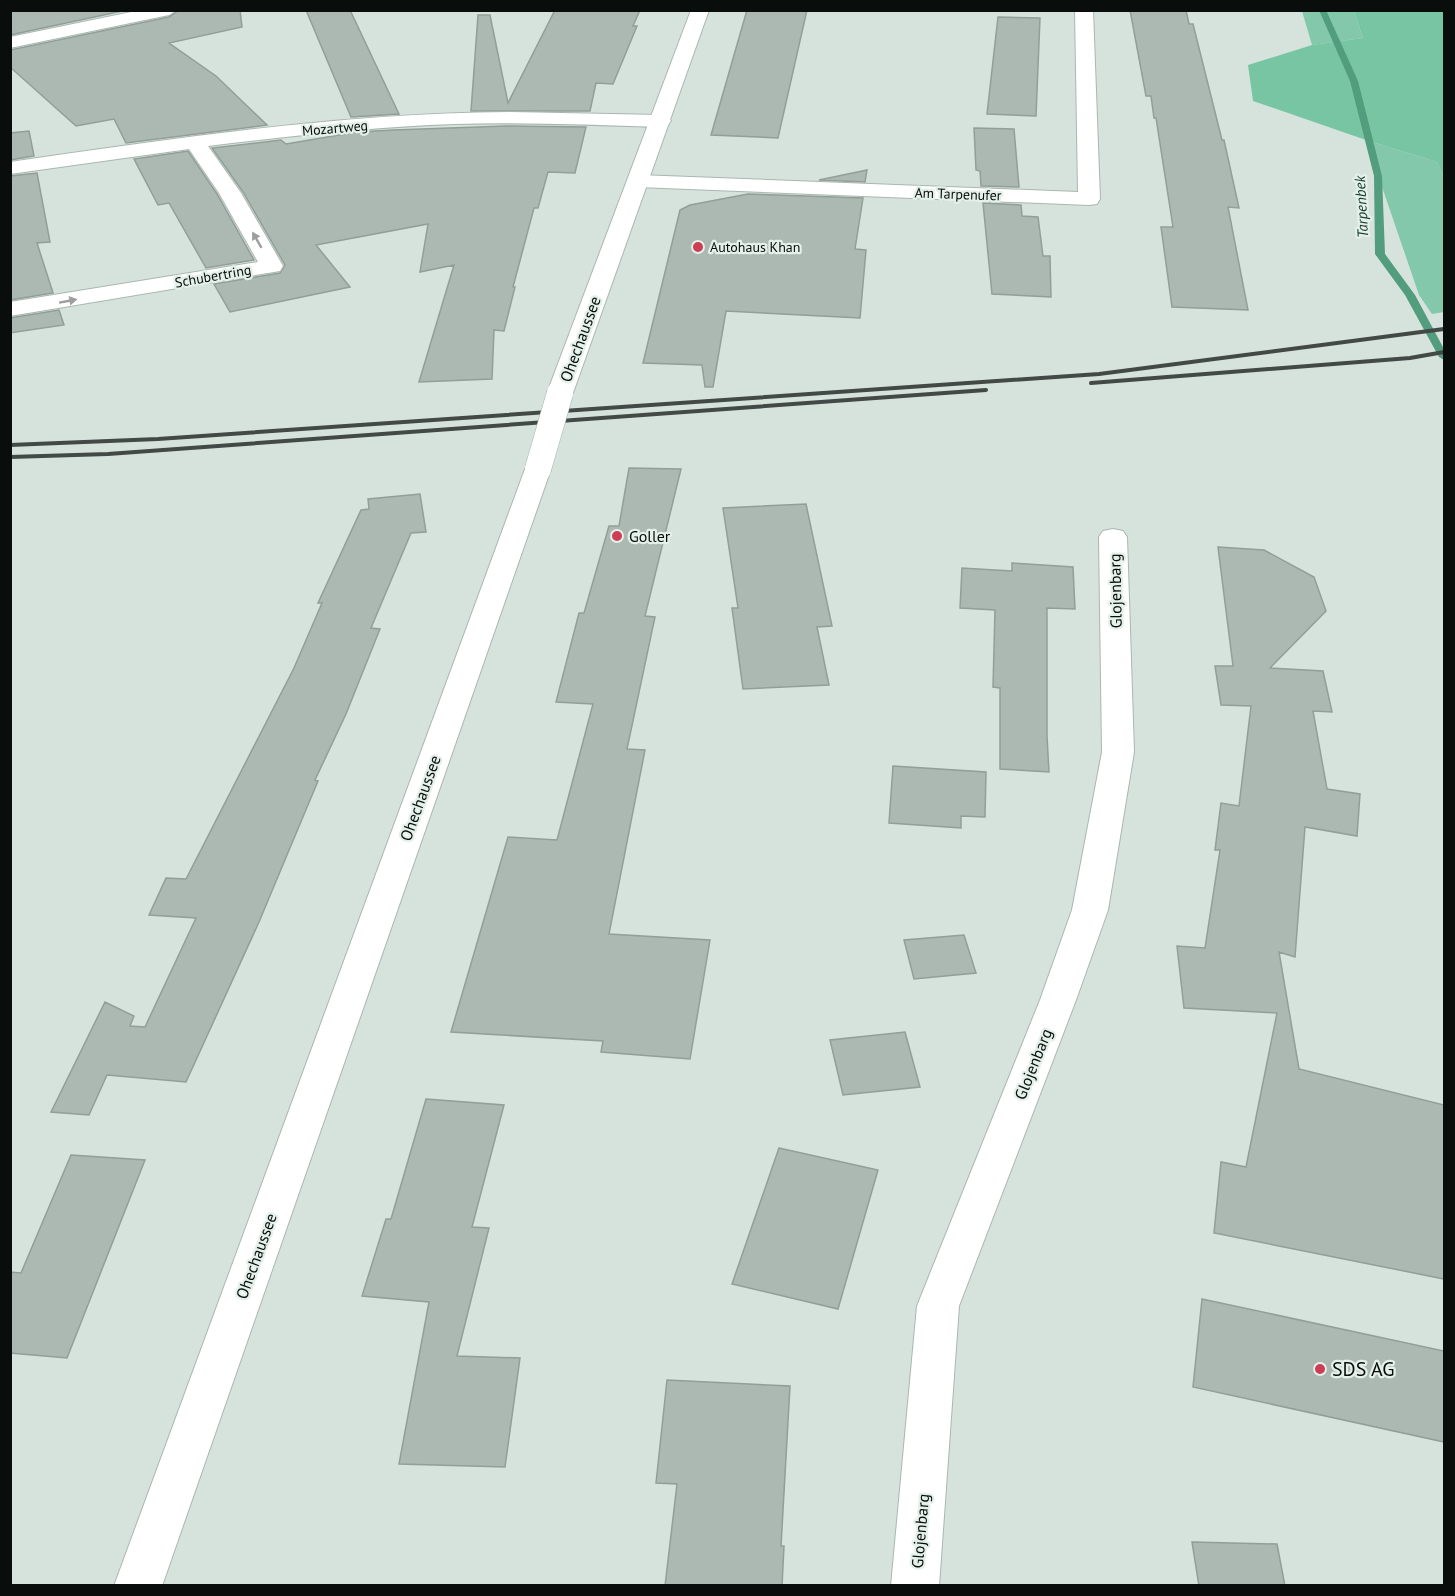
<svg xmlns="http://www.w3.org/2000/svg" width="1455" height="1596" viewBox="0 0 1455 1596" font-family="'PT Sans',sans-serif">
<style>
.green{fill:#83c8aa}
.forest{fill:#78c5a4}
.lines{fill:none;stroke-linecap:round;stroke-linejoin:round}
.stream{fill:#519d7e;fill-rule:evenodd}
.building{fill:#acb8b2;stroke:#929e98;stroke-width:1.5}
.minor-casing{stroke:#aab7b1;stroke-width:2}
.major-casing{stroke:#aab7b1;stroke-width:2}
.minor{fill:#fff;fill-rule:evenodd}
.major{fill:#fff;fill-rule:evenodd}
.rail{stroke:#424946;stroke-width:4}
.major-bridge-casing{stroke:#aab7b1;stroke-width:27;stroke-linecap:butt}
.major-bridge{stroke:#fff;stroke-width:26}
.oneway{fill:#9d9e9d}
.poi-dot{fill:#ce3d56;stroke:#e4f0ea;stroke-width:2}
.labels{text-anchor:middle;dominant-baseline:central;stroke-width:4.5;stroke-linejoin:round;paint-order:stroke}
.far-street-label{font-size:14px;fill:#090d0b;stroke:#e4f0ea}
.far-poi-label{font-size:14px;fill:#090d0b;stroke:#e4f0ea;text-anchor:start}
.far-water-label{font-size:15px;font-style:italic;fill:#183b2d;stroke:#e4f0ea}
.street-label{font-size:16px;fill:#090d0b;stroke:#e4f0ea}
.poi-label{font-size:16px;fill:#090d0b;stroke:#e4f0ea;text-anchor:start}
.near-poi-label{font-size:20px;fill:#090d0b;stroke:#e4f0ea;text-anchor:start}
</style>
<rect width="100%" height="100%" fill="#d6e3dd"/>
<path class="green" d="M 1302,11 L 1354,11 L 1363,38 L 1312,45 Z
M 1366,140 L 1437,162 L 1444,178 L 1444,312 L 1432,314 L 1419,295 Z"/>
<path class="forest" d="M 1354,11 L 1444,11 L 1444,178 L 1437,162 L 1366,140 L 1253,101 L 1248,65 L 1312,45 L 1363,38 Z"/>
<g class="lines">
<path class="stream" d="M 1319,10 L 1326,10 L 1358,81 L 1382,176 L 1385,254 L 1415,295 L 1444,349 L 1444,360 L 1439,357 L 1405,295 L 1375,254 L 1374,176 L 1350,81 Z"/>
</g>
<path class="building" d="M 10,10 L 127,10 L 10,35 Z
M 179,10 L 240,10 L 242,27 L 169,43 L 216,76 L 267,125 L 126,143 L 114,119 L 76,126 L 10,67 L 10,50 L 169,17 Z
M 306,10 L 350,10 L 399,114 L 351,117 Z
M 555,10 L 640,10 L 633,26 L 637,26 L 613,84 L 596,83 L 590,111 L 471,111 L 478,15 L 490,15 L 508,103 Z
M 747,10 L 807,10 L 778,138 L 711,135 Z
M 1130,10 L 1186,10 L 1189,24 L 1193,24 L 1222,140 L 1224,140 L 1239,208 L 1228,207 L 1248,310 L 1172,307 L 1161,227 L 1173,227 L 1156,118 L 1154,118 L 1151,96 L 1146,96 Z
M 998,17 L 1040,18 L 1036,116 L 987,114 Z
M 506,126 L 586,127 L 575,173 L 548,172 L 538,208 L 534,208 L 513,287 L 515,287 L 504,331 L 494,330 L 492,379 L 419,382 L 454,265 L 420,272 L 428,224 L 316,245 L 350,287 L 230,312 L 214,284 L 280,273 L 285,265 L 243,192 L 212,148 L 281,140 L 286,144 L 357,132 L 393,130 Z
M 974,128 L 1014,129 L 1019,187 L 981,186 L 980,171 L 976,170 Z
M 29,131 L 34,156 L 10,160 L 10,133 Z
M 188,151 L 217,194 L 254,260 L 206,268 L 169,203 L 158,205 L 134,159 Z
M 867,170 L 865,182 L 819,180 Z
M 37,173 L 50,242 L 37,243 L 53,293 L 10,300 L 10,176 Z
M 748,194 L 863,198 L 855,249 L 866,250 L 860,318 L 726,311 L 713,387 L 705,387 L 702,365 L 643,363 L 680,210 L 690,205 Z
M 983,203 L 1021,205 L 1022,216 L 1038,217 L 1043,256 L 1050,256 L 1051,297 L 992,294 Z
M 59,310 L 64,325 L 10,333 L 10,318 Z
M 629,468 L 681,469 L 645,616 L 655,617 L 627,749 L 645,750 L 609,934 L 710,940 L 690,1059 L 601,1052 L 603,1041 L 451,1032 L 508,837 L 557,840 L 593,704 L 556,702 L 579,613 L 584,613 L 609,526 L 619,526 Z
M 420,494 L 426,532 L 411,533 L 371,628 L 380,629 L 346,714 L 315,780 L 318,781 L 259,922 L 186,1082 L 107,1075 L 89,1115 L 51,1112 L 105,1002 L 134,1016 L 130,1026 L 145,1027 L 196,918 L 149,915 L 166,878 L 186,879 L 294,668 L 322,603 L 318,603 L 361,510 L 369,509 L 368,499 Z
M 806,504 L 832,626 L 817,627 L 829,685 L 743,689 L 732,608 L 738,608 L 723,508 Z
M 1218,547 L 1264,550 L 1314,577 L 1326,611 L 1270,668 L 1323,671 L 1332,712 L 1313,711 L 1327,789 L 1360,794 L 1357,836 L 1305,827 L 1295,957 L 1279,952 L 1299,1069 L 1444,1105 L 1444,1279 L 1214,1233 L 1221,1162 L 1246,1167 L 1277,1013 L 1184,1008 L 1177,946 L 1205,948 L 1220,850 L 1215,850 L 1221,803 L 1239,806 L 1251,706 L 1221,705 L 1215,666 L 1233,666 Z
M 1012,563 L 1073,567 L 1075,609 L 1047,608 L 1047,736 L 1049,772 L 1000,769 L 1000,688 L 993,687 L 995,610 L 960,608 L 962,568 L 1012,571 Z
M 893,766 L 986,772 L 985,817 L 961,816 L 961,828 L 889,823 Z
M 964,935 L 976,973 L 914,979 L 904,940 Z
M 905,1032 L 920,1087 L 843,1095 L 830,1040 Z
M 426,1099 L 504,1105 L 472,1227 L 489,1228 L 457,1356 L 520,1358 L 505,1467 L 399,1464 L 429,1302 L 362,1296 L 386,1219 L 391,1219 Z
M 779,1148 L 878,1170 L 838,1309 L 732,1284 Z
M 71,1155 L 145,1160 L 67,1358 L 10,1353 L 10,1272 L 21,1273 Z
M 1202,1299 L 1444,1351 L 1444,1442 L 1193,1387 Z
M 667,1380 L 790,1386 L 781,1546 L 784,1546 L 782,1586 L 665,1586 L 677,1484 L 656,1483 Z
M 1192,1542 L 1277,1544 L 1285,1586 L 1199,1586 Z"/>
<g class="lines">
<g class="minor-casing">
<path id="minor" d="M 141,10 L 177,10 L 169,15 L 10,48 L 10,37 Z
M 1075,10 L 1093,10 L 1100,199 L 1097,204 L 1089,205 L 638,187 L 631,185 L 628,181 L 631,177 L 638,175 L 1078,192 Z
M 511,112 L 661,115 L 668,117 L 671,121 L 668,125 L 661,127 C 592,125 523,122 454,124 C 372,127 289,136 208,146 L 241,193 L 283,266 L 280,271 L 10,316 L 10,302 L 258,262 L 219,193 L 189,149 L 10,174 L 10,162 C 177,138 343,113 511,112 Z
M 1113,529 L 1123,531 L 1127,537 L 1134,752 L 1108,910 L 1076,1000 L 959,1306 L 939,1586 L 891,1586 L 917,1306 L 1040,1000 L 1072,910 L 1102,752 L 1099,537 L 1103,531 Z"/>
</g>
<g class="major-casing">
<path id="major" d="M 691,10 L 709,10 L 573,393 L 569,398 L 560,401 L 551,398 L 547,393 Z
M 538,461 L 547,463 L 551,469 L 162,1586 L 114,1586 L 525,469 L 529,463 Z"/>
</g>
<use href="#minor" class="minor"/>
<use href="#major" class="major"/>
<path class="rail" d="M 1091,383 L 1410,358 L 1444,352
M 10,445 L 158,439 L 1099,374 L 1444,329
M 10,457 L 108,454 L 986,390"/>
<g class="major-bridge-casing">
<path id="major-bridge" d="M 538,469 L 560,393"/>
</g>
<use href="#major-bridge" class="major-bridge"/>
</g>
<defs><path id="oneway-solid" d="M-6-.8H1V-3.2L6.5 0L1 3.2V.8H-6Z" transform="scale(1.5)"/></defs>
<g class="oneway">
<use href="#oneway-solid" transform="translate(257 240) rotate(-120)"/>
<use href="#oneway-solid" transform="translate(68 301) rotate(-10)"/>
</g>
<g class="poi-dot">
<circle cx="698" cy="247" r="6"/>
<circle cx="617" cy="536" r="6"/>
<circle cx="1320" cy="1369" r="6"/>
</g>
<g class="labels">
<g class="far-street-label">
<text transform="translate(335 128) rotate(-5)">Mozartweg</text>
<text transform="translate(958 194) rotate(2)">Am Tarpenufer</text>
<text transform="translate(213 276) rotate(-10)">Schubertring</text>
</g>
<g class="far-poi-label">
<text x="710" y="247">Autohaus Khan</text>
</g>
<g class="far-water-label">
<text transform="translate(1361 207) rotate(-93)">Tarpenbek</text>
</g>
<g class="street-label">
<text transform="translate(580 339) rotate(-70)">Ohechaussee</text>
<text transform="translate(1115 591) rotate(-91)">Glojenbarg</text>
<text transform="translate(420 798) rotate(-70)">Ohechaussee</text>
<text transform="translate(1033 1064) rotate(-68)">Glojenbarg</text>
<text transform="translate(256 1256) rotate(-70)">Ohechaussee</text>
<text transform="translate(920 1531) rotate(-85)">Glojenbarg</text>
</g>
<g class="poi-label">
<text x="629" y="536">Goller</text>
</g>
<g class="near-poi-label">
<text x="1332" y="1369">SDS AG</text>
</g>
</g>
<rect width="1455" height="1596" fill="none" stroke="#090d0b" stroke-width="24"/>
</svg>
